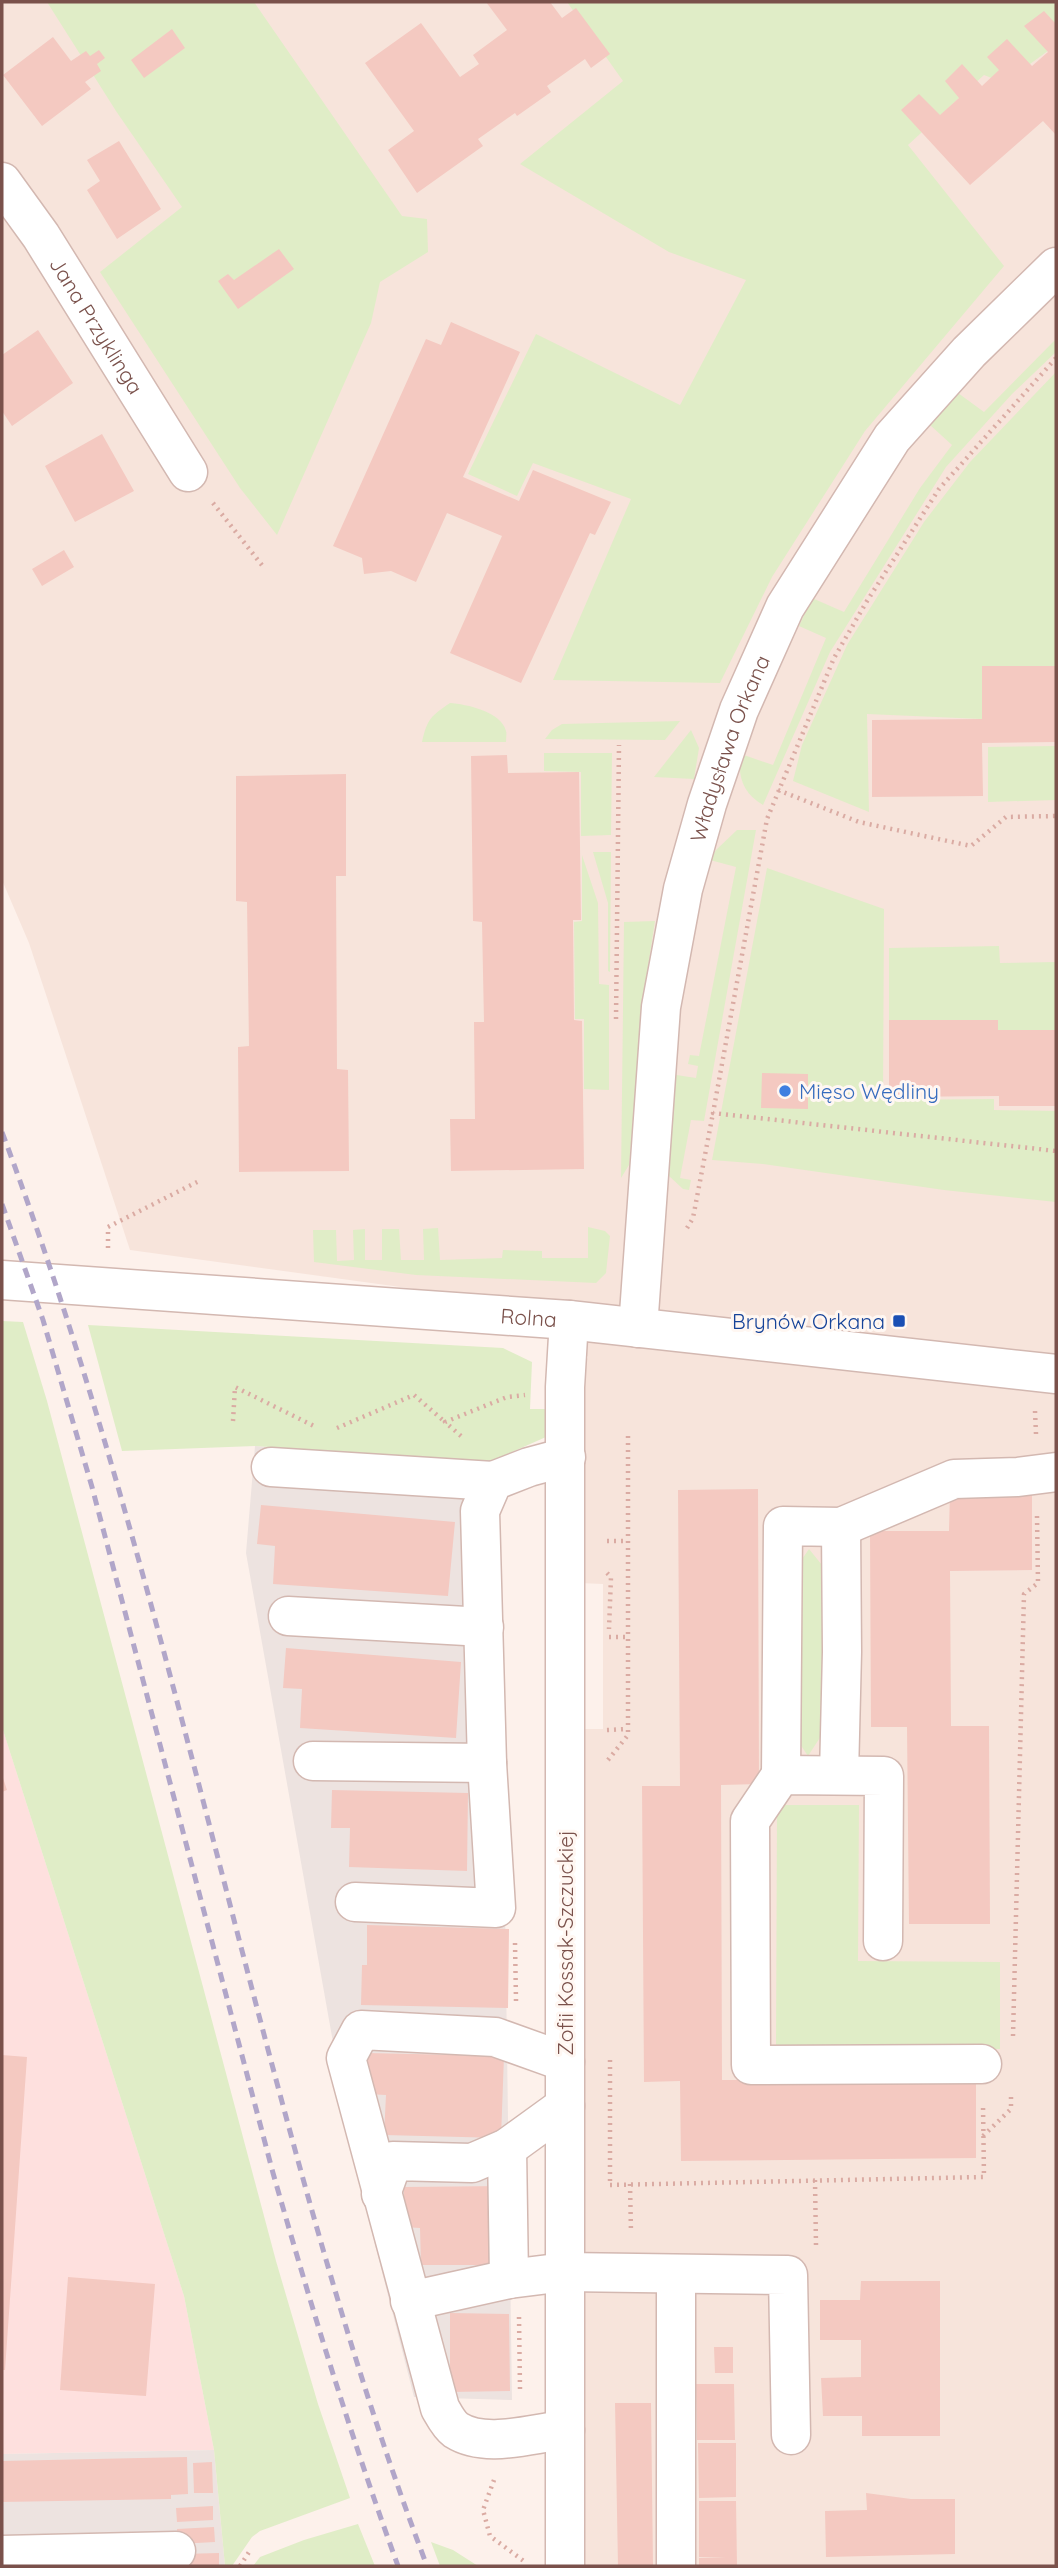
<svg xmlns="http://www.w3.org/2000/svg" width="1058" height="2568" viewBox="0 0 1058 2568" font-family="Quicksand,sans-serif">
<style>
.residential{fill:#f7e4db}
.commercial{fill:#fee0de}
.industrial{fill:#ede3e0}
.green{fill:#e0edc7}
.building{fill:#f4c9c1}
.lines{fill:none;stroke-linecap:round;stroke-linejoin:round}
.minor-casing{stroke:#d3b8b1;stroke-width:41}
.path{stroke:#daaba3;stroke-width:4.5;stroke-dasharray:2 5;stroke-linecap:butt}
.minor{stroke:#fff;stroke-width:38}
.rail{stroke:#b1a6c9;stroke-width:5;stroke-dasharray:10 7;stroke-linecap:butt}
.shop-dot{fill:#3f7fe0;stroke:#fff7f2;stroke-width:2.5}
.transit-dot{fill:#1a4fb4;stroke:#fff7f2;stroke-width:2.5}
.labels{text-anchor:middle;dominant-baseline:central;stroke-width:6;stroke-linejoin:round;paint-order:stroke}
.street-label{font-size:21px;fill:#7a514b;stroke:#fff7f2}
.shop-label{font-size:21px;fill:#366cbe;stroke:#fff7f2;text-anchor:start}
.transit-label{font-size:21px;fill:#164399;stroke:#fff7f2;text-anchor:end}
</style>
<rect width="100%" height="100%" fill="#fdf1eb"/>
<path class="residential" d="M 2,2 L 1056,2 L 1056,2566 L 578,2566 L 579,1729 L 603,1729 L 603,1584 L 579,1583 L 581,1372 L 588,1357 L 547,1307 L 130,1250 L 29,943 L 2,880 Z"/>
<path class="commercial" d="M 2,1727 L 184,2296 L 214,2450 L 2,2454 Z"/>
<path class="industrial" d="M 255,1446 L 487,1463 L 499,1484 L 512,2400 L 414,2397 L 355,2166 L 246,1553 Z
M 214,2450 L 225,2566 L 2,2566 L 2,2454 Z"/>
<path class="green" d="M 47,2 L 254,2 L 402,216 L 427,219 L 428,252 L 380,282 L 371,323 L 277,535 L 240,488 L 100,272 L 182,207 L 116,111 Z
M 567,2 L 1056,2 L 1056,45 L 1004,83 L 984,75 L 908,145 L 1004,266 L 865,431 L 772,577 L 720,683 L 553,680 L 631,499 L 533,463 L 517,496 L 468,474 L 536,334 L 680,405 L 746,280 L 669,252 L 520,164 L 623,81 Z
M 1056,339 L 1056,352 L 1012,394 L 946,467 L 830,652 L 763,805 C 743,793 737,777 741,754 L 773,765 L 826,638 L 799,626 L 812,598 L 844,612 L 920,488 L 952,445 L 930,425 L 958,393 L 984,412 Z
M 1056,372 L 1056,666 L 983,667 L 982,719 L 867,714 L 869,812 L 793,781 L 802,745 L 847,645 L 924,522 L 970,462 Z
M 450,703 C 466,704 502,712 506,731 C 507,734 506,738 506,742 L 422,742 C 427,719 431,716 450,703 Z
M 680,721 L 665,740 L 545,739 L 552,730 L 562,724 Z
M 691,730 L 699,748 L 694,779 L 654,777 Z
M 1056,746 L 1056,800 L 988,802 L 988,747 Z
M 544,753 L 612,753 L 611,835 L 581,836 L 581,772 L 544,771 Z
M 737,830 L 756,830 L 704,1121 L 691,1120 L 680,1178 L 691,1180 L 689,1190 L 683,1189 L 668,1175 L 670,1074 L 696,1078 L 698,1066 L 688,1064 L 690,1055 L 699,1056 L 736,867 L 710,860 L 716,850 Z
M 593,852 L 611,852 L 610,972 L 608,971 L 608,903 Z
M 582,855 L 598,903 L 599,984 L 609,985 L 609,1090 L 584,1089 L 584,1019 L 575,1019 L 574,922 L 582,921 Z
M 767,868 L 884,909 L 883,1100 L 994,1099 L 994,1110 L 1056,1111 L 1056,1202 L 944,1190 L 763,1164 L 712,1160 Z
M 655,921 L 646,980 L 629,1165 L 621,1178 L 624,922 Z
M 999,946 L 1000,963 L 1056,962 L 1056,1030 L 998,1030 L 998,1020 L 889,1020 L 889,948 Z
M 588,1227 L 605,1231 L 610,1236 L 606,1273 L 596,1283 L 416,1275 L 314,1262 L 313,1230 L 336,1230 L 337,1261 L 354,1260 L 353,1230 L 365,1229 L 365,1260 L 382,1260 L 382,1229 L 399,1229 L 401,1260 L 424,1260 L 423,1229 L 438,1228 L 440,1260 L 502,1258 L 503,1250 L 542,1251 L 542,1258 L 588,1258 Z
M 2,1321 L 23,1322 L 47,1401 L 276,2261 L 318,2404 L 350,2498 L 260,2531 L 252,2537 L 232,2566 L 225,2566 L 214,2450 L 184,2296 L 2,1727 Z
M 88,1325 L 503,1348 L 532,1362 L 530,1409 L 547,1409 L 546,1437 L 487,1463 L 255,1446 L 122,1451 Z
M 809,1549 L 826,1570 L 823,1733 L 808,1756 L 794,1735 L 796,1568 Z
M 777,1805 L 859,1805 L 858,1961 L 1000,1962 L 1000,2049 L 776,2048 Z
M 358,2524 L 375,2566 L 253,2566 L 260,2557 L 304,2540 Z
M 431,2542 L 453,2550 L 478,2566 L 440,2566 Z"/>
<path class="building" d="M 486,2 L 550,2 L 562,18 L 576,8 L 610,54 L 591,68 L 585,59 L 547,86 L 551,92 L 517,116 L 515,113 L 478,139 L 483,146 L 417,193 L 388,150 L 414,131 L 365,63 L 421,23 L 460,77 L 479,64 L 473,55 L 507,30 Z
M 1044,11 L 1056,24 L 1056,135 L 1043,121 L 970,185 L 901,110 L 919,94 L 940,115 L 959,98 L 945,81 L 962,64 L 982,86 L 999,70 L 987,57 L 1007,39 L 1032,66 L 1048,52 L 1024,26 Z
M 172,29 L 185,48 L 144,78 L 131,60 Z
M 53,37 L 71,61 L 86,51 L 90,56 L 99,50 L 105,58 L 97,64 L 101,71 L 85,82 L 91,89 L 42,126 L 3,75 Z
M 119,141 L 161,209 L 117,239 L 87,190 L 100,181 L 87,160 Z
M 279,249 L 294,269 L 238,309 L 218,281 L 228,274 L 234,280 Z
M 451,322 L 520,352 L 463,477 L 519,501 L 533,470 L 611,502 L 595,535 L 590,533 L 521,683 L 450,653 L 502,536 L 447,513 L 416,582 L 391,571 L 364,574 L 362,558 L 333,546 L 426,339 L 441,345 Z
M 38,330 L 73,383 L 12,426 L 2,411 L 2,355 Z
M 102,434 L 134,491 L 75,522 L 45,466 Z
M 64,550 L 74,567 L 42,586 L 32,569 Z
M 982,666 L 1056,666 L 1056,742 L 982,743 L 983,796 L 872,797 L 872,720 L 982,719 Z
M 507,755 L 508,773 L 579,772 L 581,920 L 573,920 L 574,1020 L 582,1021 L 584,1169 L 451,1171 L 450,1119 L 475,1119 L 474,1022 L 484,1022 L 482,922 L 473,921 L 471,756 Z
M 346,774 L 346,876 L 336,876 L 337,1069 L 348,1070 L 349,1171 L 239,1172 L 238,1047 L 249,1046 L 247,902 L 236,901 L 236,776 Z
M 889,1020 L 998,1020 L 998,1030 L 1056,1030 L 1056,1106 L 999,1106 L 999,1096 L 889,1097 Z
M 762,1073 L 808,1074 L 808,1109 L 761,1108 Z
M 758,1489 L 759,1784 L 721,1785 L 722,2080 L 976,2080 L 976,2158 L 681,2161 L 680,2081 L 644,2082 L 642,1786 L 680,1786 L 678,1490 Z
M 1032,1491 L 1032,1570 L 950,1571 L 951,1726 L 989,1726 L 990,1924 L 909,1924 L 907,1727 L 871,1727 L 870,1531 L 949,1531 L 950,1492 Z
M 261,1505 L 455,1522 L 448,1596 L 273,1584 L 275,1546 L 257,1544 Z
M 286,1648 L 461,1662 L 456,1738 L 300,1728 L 302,1689 L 283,1688 Z
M 2,1775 L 7,1790 L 2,1792 Z
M 332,1790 L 468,1793 L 467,1871 L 349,1867 L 350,1828 L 331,1828 Z
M 367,1925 L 509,1929 L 508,2008 L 361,2005 L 362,1965 L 367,1965 Z
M 367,2053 L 504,2056 L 501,2138 L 384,2135 L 386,2095 L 366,2094 Z
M 2,2055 L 27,2057 L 5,2370 L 2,2370 Z
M 505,2186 L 505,2265 L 421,2265 L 420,2228 L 404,2227 L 404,2187 Z
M 68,2277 L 155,2284 L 146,2396 L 60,2390 Z
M 861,2281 L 940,2281 L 940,2436 L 862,2436 L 862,2416 L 823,2416 L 821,2378 L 861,2377 L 861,2340 L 820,2340 L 820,2300 L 860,2300 Z
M 450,2313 L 509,2314 L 510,2391 L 450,2392 Z
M 714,2347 L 733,2347 L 733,2373 L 715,2373 Z
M 696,2384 L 734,2384 L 735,2440 L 697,2440 Z
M 615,2403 L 651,2403 L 653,2566 L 618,2566 Z
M 698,2443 L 736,2443 L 736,2497 L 699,2498 Z
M 187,2457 L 188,2494 L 171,2495 L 171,2499 L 2,2502 L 2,2461 Z
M 212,2462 L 213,2493 L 194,2493 L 193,2463 Z
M 866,2493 L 911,2499 L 955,2499 L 955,2554 L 826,2557 L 825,2511 L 867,2510 Z
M 699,2501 L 736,2501 L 737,2566 L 699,2566 L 699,2558 L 726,2557 L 699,2557 Z
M 213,2506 L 213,2520 L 177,2522 L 176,2508 Z
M 214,2527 L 215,2542 L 178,2544 L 177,2529 Z
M 219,2553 L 219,2566 L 182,2566 L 182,2554 Z"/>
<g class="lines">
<g class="minor-casing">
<g id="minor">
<path id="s1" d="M 2,182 L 41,236 L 188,472"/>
<path id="s2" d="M 2,1280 L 569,1320 L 1056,1374"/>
<path id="s3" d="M 638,1328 L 661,1007 L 683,889 L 707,804 L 739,710 L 785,607 L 892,438 L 969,352 L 1056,267"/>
<path d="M 271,1467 L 493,1481"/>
<path d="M 288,1616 L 484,1627"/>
<path d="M 313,1761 L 487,1763"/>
<path d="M 781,1775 L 783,1526 L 841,1527 L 954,1479 L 1018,1477 L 1056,1472"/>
<path d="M 839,1775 L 842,1652 L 841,1527"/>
<path d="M 355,1902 L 496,1908 L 487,1763 L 480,1511 L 493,1481 L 529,1467 L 566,1457"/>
<path d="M 883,1941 L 884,1776 L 781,1775 L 750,1821 L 751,2065 L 982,2064"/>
<path d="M 507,2148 L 509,2279"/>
<path d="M 381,2194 L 393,2161 L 472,2163 L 507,2148 L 565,2106"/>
<path d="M 676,2274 L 676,2566"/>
<path d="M 410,2301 L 509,2279 L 565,2272 L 788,2275 L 791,2435"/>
<path d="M 565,2430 C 532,2433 486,2449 456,2430 C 449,2425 444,2415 440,2408 L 346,2058 L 361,2030 L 495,2037 L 565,2062"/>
<path d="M 2,2555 L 176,2551"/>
<path d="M 565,2566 L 565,1387 L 569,1320"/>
</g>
</g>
<path class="path" d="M 1056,358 L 939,489 L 867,601 L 834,658 L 767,819 L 713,1113 L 1056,1151
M 213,503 L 265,569
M 778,790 L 859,822 L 971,846 L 1006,817 L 1056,816
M 616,1019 L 619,745
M 687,1228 L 693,1218 L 713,1113
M 108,1248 L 108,1227 L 201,1180
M 1035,1411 L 1036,1434
M 233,1421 L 235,1387 L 316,1427
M 337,1428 L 414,1395 L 445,1422
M 461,1436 L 445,1422 L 507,1397 L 525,1395
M 607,1541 L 628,1541
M 607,1573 L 611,1577 L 609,1629
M 609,1637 L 627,1637
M 607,1730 L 627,1729
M 608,1760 L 628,1735 L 628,1433
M 515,1943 L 516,2001
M 1013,2036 L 1024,1594 L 1038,1583 L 1037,1516
M 610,2060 L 610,2185
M 983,2136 L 1011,2109 L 1011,2094
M 815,2180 L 816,2246
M 630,2184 L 631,2232
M 610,2185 L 984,2177 L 983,2104
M 519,2317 L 520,2389
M 494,2480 L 483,2510 L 490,2536 L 525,2562
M 240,2566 L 251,2549"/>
<use href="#minor" class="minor"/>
<path class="rail" d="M 2,1132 C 113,1428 185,1737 266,2042 C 313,2219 362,2395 427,2566
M 2,1204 L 43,1320 L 92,1487 L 273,2173 C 311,2306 351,2437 398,2566"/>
</g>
<circle class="shop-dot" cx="785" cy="1091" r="7"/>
<rect class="transit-dot" x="892" y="1314" width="14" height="14" rx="3.5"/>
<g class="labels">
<g class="street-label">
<text stroke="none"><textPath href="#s1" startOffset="172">Jana Przyklinga</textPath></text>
<text stroke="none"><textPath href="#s3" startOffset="590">Władysława Orkana</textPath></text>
<text stroke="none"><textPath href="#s2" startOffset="528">Rolna</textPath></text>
<text transform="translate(565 1943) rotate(-90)">Zofii Kossak-Szczuckiej</text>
</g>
<g class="shop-label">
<text x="799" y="1091">Mięso Wędliny</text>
</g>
<g class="transit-label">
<text x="885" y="1321">Brynów Orkana</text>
</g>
</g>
<rect width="1058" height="2568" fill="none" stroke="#7a514b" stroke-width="7"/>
</svg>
